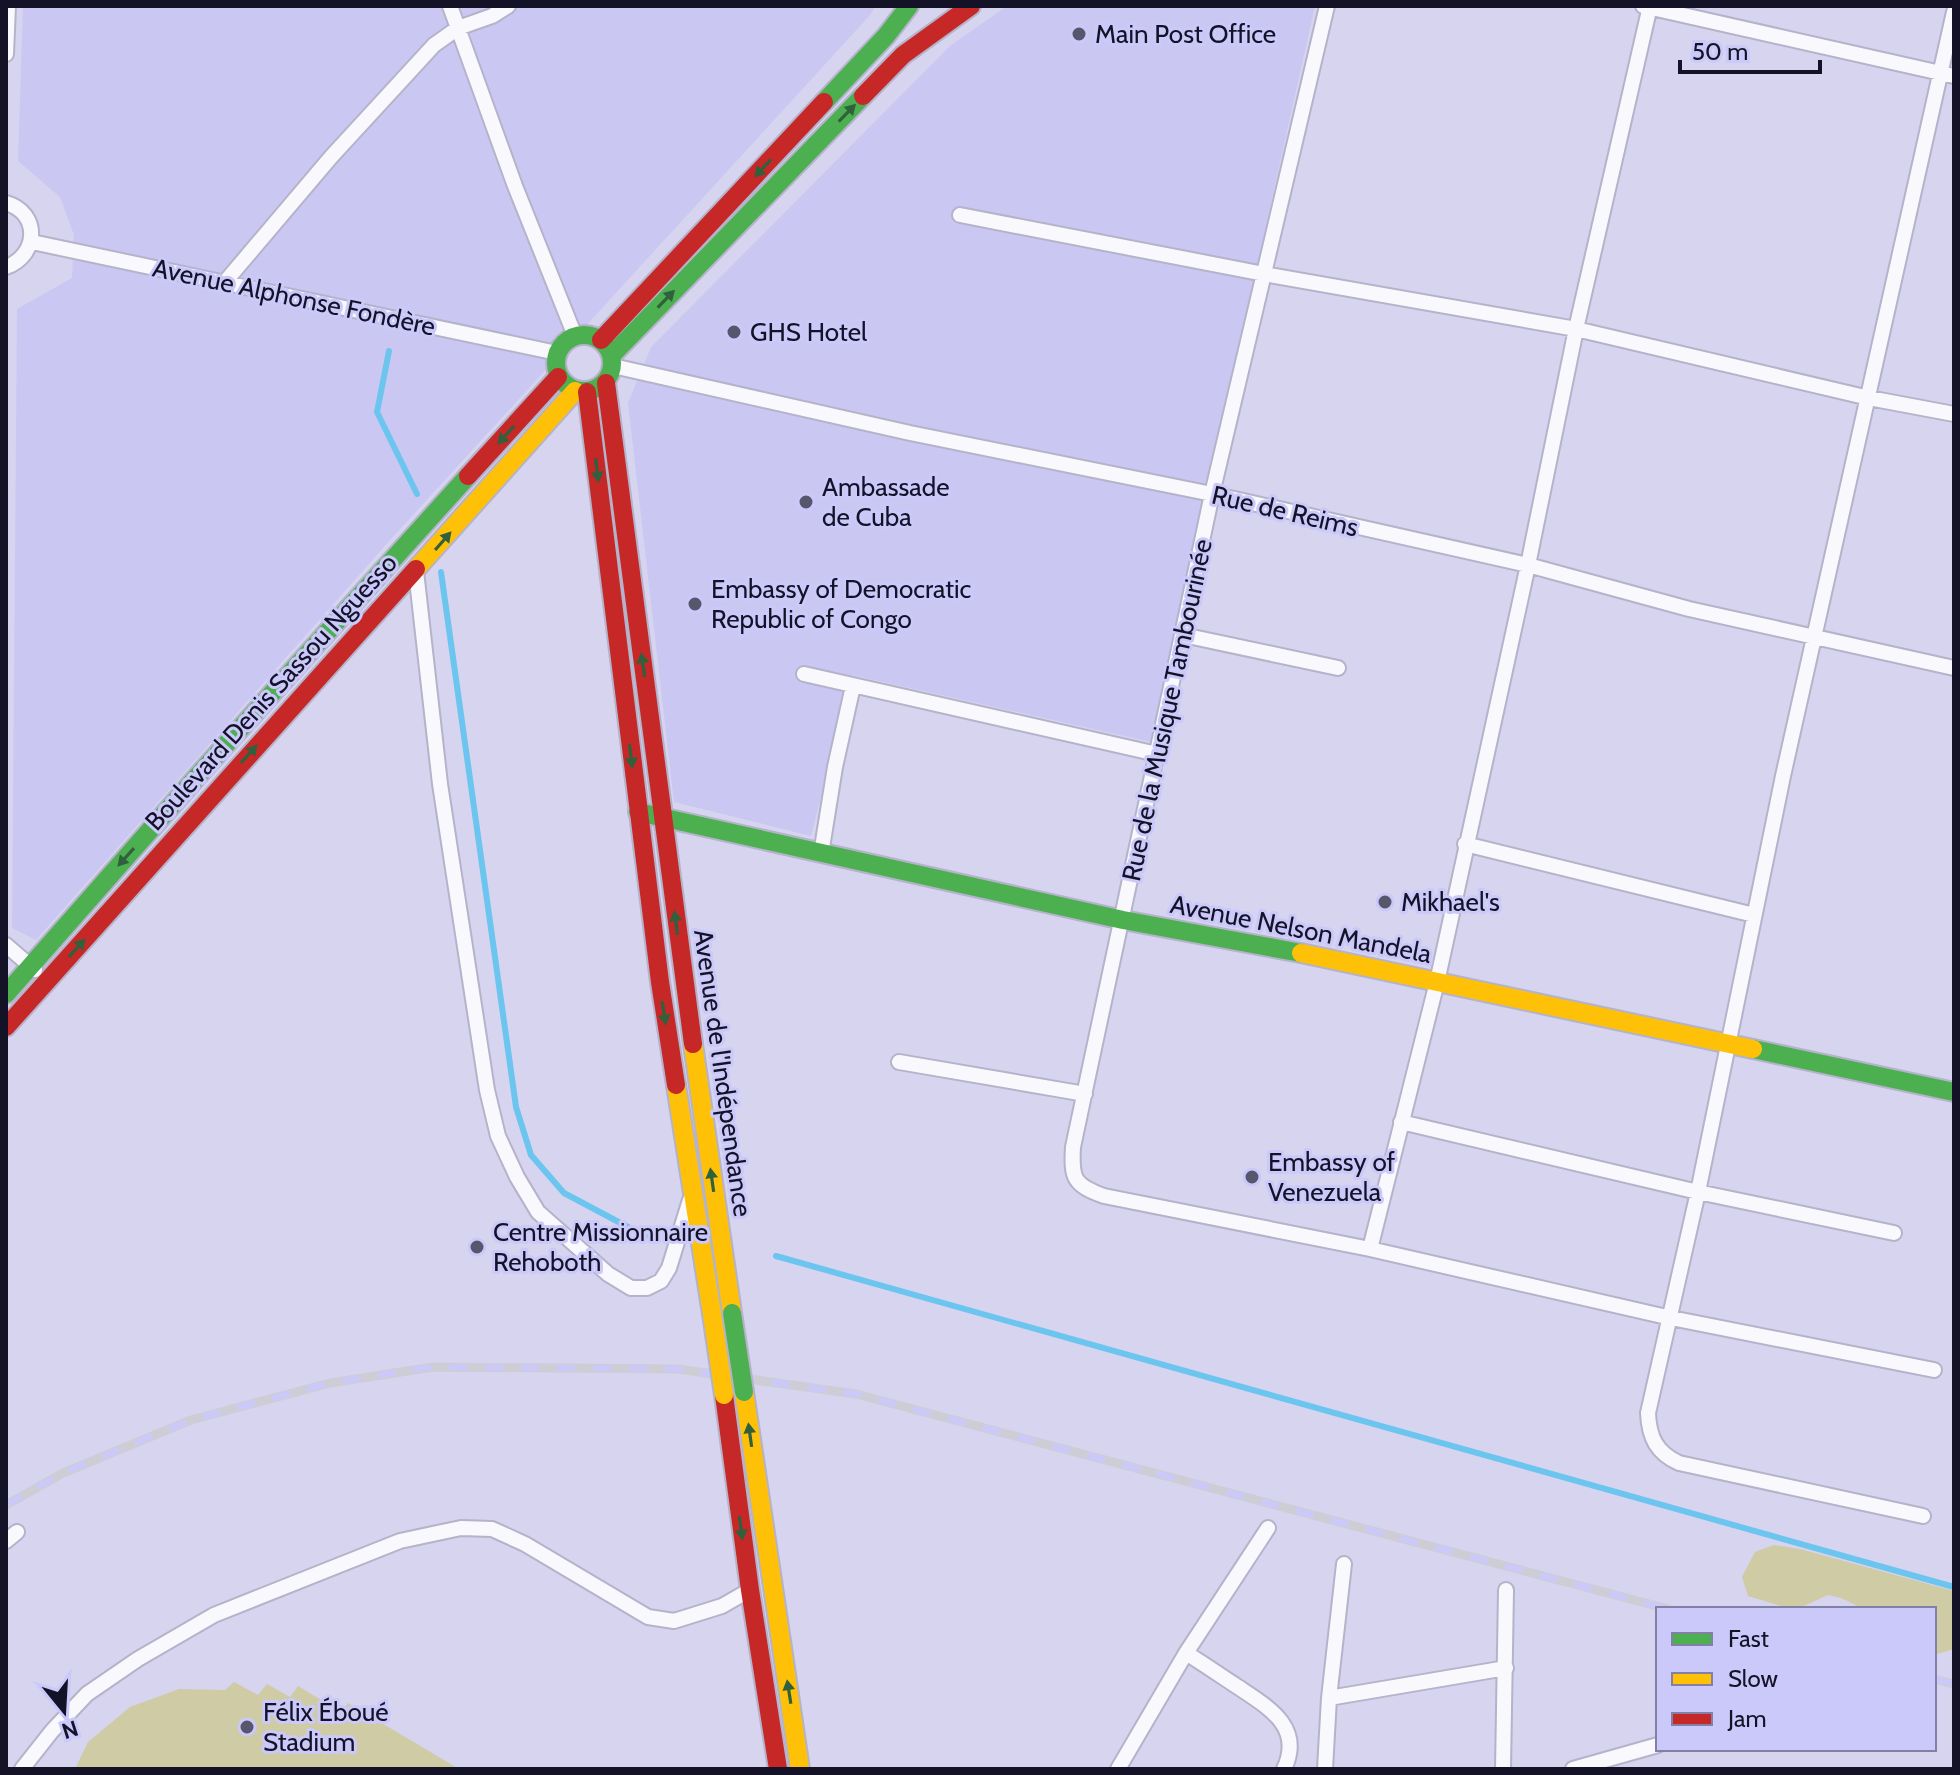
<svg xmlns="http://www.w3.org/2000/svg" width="1960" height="1775" viewBox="0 0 1960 1775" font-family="Cabin,sans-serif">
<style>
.built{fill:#cac8f2}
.green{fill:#cecba5}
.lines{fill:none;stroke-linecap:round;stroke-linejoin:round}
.stream{stroke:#6cc5ee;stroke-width:6}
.street-casing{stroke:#b4b3ca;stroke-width:18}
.fast-casing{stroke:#b4b3ca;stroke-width:22}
.slow-casing{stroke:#b4b3ca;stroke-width:22}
.jam-casing{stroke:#b4b3ca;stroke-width:22}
.street{stroke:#f9f9fd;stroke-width:14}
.fast{stroke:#4caf50;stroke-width:18}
.slow{stroke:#ffc107;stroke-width:18}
.jam{stroke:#c62828;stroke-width:18}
.rail-casing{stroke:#cecdd6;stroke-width:9}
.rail{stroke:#cbc9fa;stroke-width:6;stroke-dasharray:18;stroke-linecap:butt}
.fast-bridge-casing{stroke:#b4b3ca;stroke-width:22;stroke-linecap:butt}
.slow-bridge-casing{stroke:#b4b3ca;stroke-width:22;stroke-linecap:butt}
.fast-bridge{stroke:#4caf50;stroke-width:18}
.slow-bridge{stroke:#ffc107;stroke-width:18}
.oneway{fill:#30603c}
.poi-dot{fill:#58566d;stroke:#cbc9fa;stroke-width:3}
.labels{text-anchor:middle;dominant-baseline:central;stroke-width:6;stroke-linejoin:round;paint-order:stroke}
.poi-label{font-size:26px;fill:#141227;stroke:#cbc9fa;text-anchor:start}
.street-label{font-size:26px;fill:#141227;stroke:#cbc9fa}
</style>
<rect width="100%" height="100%" fill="#d6d4ef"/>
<path class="built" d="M 23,6 L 875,6 L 871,14 L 391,539 L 36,940 L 12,928 L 17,309 L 72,278 L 74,235 L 60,197 L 18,161 Z
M 1007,6 L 1315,6 L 1151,742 L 852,675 L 811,836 L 674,802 L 628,403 L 651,347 L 950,46 Z"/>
<path class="green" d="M 1774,1545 L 1800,1549 L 1954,1591 L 1954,1649 L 1934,1655 L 1934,1609 L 1864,1609 L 1841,1598 L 1828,1595 L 1797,1609 L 1791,1609 L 1748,1596 L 1742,1577 L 1755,1552 Z
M 234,1682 L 258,1695 L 267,1684 L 290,1697 L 298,1686 L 341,1712 L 348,1703 L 459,1769 L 75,1769 L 88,1742 L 130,1707 L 179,1689 L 225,1690 Z"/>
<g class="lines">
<path class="stream" d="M 389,351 L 377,412 L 417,494
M 441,572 L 516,1107 L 531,1155 L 564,1193 L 645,1236
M 776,1256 L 1954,1587"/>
<g class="street-casing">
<path id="street" d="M 450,6 L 515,186 L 575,336
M 1327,6 L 1212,494 L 1073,1147 C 1071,1179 1074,1185 1104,1196 L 1370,1249 L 1671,1318 L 1934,1370
M 1643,6 L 1954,76
M 6,54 L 8,6
M 6,203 C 41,213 38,256 6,267
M 960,215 L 1264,274 L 1576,329 L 1869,398 L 1954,414
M 32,242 L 557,353
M 225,282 L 331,157 L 434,45 L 458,28 L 492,16 L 508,6
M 613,366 L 910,433 L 1212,494 L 1528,565 L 1689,609 L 1954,668
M 416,571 L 440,784 L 487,1090 L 498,1136 L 517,1177 L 538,1212 L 608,1274 L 631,1288 L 647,1288 L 661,1281 L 669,1268 L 690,1200
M 1183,635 L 1338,668
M 804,674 L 1157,754
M 1465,844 L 1754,915
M 821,854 L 835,767 L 853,686
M 6,945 L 35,970
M 899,1062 L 1085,1094
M 1401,1122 L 1698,1192 L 1894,1233
M 1370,1249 L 1437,982 L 1528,565 L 1576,329 L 1650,6
M 1923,1516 L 1679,1463 C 1657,1453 1649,1438 1648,1413 L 1698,1192 L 1783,776 L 1954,12
M 6,1541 L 17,1532
M 1186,1653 C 1204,1664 1221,1676 1238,1687 C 1268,1707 1304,1727 1284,1769
M 1329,1698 L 1506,1668
M 22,1769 L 52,1731 L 87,1694 L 138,1659 L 214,1615 L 400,1541 L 461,1528 L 492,1529 L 525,1544 L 648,1617 L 674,1621 L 722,1606 L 750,1590
M 1118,1769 L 1186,1653 L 1268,1528
M 1325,1769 L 1329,1698 L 1344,1564
M 1503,1769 L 1506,1590
M 1573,1769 L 1658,1745"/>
</g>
<g class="fast-casing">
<path id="fast" d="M 824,102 L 886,36 L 909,6
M556 363a28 28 0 1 1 56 0a28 28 0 1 1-56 0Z
M 612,355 L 863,96
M 638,812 L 1123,920 L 1301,953
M 6,994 L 202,771 L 468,476
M 1753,1049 L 1954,1092"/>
</g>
<g class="slow-casing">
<path id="slow" d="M 416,569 L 575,391
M 1301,953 L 1753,1049
M 693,1044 L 732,1313
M 676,1085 L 712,1314
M 744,1392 L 800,1769"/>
</g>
<g class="jam-casing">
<path id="jam" d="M 863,96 L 903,55 L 971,6
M 601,340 L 824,102
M 606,383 L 693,1044
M 587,392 L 660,982 L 676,1085
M 468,476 L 558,377
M 6,1027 L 416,569
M 724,1395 L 750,1590 L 778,1769"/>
</g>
<use href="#street" class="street"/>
<use href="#fast" class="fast"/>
<use href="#slow" class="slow"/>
<use href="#jam" class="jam"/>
<g class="rail-casing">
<path id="rail" d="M 6,1505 L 63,1473 L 191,1420 L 330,1383 L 433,1367 L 677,1369 L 856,1394 L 1668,1609
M 1934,1679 L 1954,1684"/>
</g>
<use href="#rail" class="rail"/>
<g class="fast-bridge-casing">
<path id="fast-bridge" d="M 732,1313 L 744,1392"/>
</g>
<g class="slow-bridge-casing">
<path id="slow-bridge" d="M 712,1314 L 724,1395"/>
</g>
<use href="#fast-bridge" class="fast-bridge"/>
<use href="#slow-bridge" class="slow-bridge"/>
</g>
<defs><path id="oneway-solid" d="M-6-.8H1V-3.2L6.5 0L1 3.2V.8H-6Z" transform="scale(2)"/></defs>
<g class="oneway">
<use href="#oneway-solid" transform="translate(847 113) rotate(-46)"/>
<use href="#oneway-solid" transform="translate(763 168) rotate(133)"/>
<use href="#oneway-solid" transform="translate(666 299) rotate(-46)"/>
<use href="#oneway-solid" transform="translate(506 435) rotate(132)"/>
<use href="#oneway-solid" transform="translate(597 470) rotate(83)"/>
<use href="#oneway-solid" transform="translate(443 541) rotate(-49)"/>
<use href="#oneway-solid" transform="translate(643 665) rotate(-98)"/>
<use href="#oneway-solid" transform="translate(249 754) rotate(-48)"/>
<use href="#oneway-solid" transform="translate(631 756) rotate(83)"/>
<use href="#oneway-solid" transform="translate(126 857) rotate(132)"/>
<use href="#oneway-solid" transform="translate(676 923) rotate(-97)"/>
<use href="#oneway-solid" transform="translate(77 948) rotate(-48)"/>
<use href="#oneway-solid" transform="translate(664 1013) rotate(81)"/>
<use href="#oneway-solid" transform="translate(712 1180) rotate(-98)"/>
<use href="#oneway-solid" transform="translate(750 1435) rotate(-98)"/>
<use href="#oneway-solid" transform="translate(741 1528) rotate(82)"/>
<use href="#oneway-solid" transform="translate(789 1692) rotate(-99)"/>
</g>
<g class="poi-dot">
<circle cx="1079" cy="34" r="8"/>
<circle cx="734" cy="332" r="8"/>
<circle cx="806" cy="502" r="8"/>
<circle cx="695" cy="604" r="8"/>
<circle cx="1385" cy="902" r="8"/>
<circle cx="1252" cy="1177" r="8"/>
<circle cx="477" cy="1247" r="8"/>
<circle cx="247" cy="1727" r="8"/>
</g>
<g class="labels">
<g class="poi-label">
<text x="1095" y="34">Main Post Office</text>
<text x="750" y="332">GHS Hotel</text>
<text x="822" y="487">Ambassade<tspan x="822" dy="30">de Cuba</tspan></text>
<text x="711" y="589">Embassy of Democratic<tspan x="711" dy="30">Republic of Congo</tspan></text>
<text x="1401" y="902">Mikhael's</text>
<text x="1268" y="1162">Embassy of<tspan x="1268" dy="30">Venezuela</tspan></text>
<text x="493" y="1232">Centre Missionnaire<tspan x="493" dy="30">Rehoboth</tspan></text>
<text x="263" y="1712">Félix Éboué<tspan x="263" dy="30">Stadium</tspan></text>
</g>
<g class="street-label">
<text transform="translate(294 297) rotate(12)">Avenue Alphonse Fondère</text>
<text transform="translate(1285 511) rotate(13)">Rue de Reims</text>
<text transform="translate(271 692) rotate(-48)">Boulevard Denis Sassou Nguesso</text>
<text transform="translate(1167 710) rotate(-78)">Rue de la Musique Tambourinée</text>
<text transform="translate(1301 929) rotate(11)">Avenue Nelson Mandela</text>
<text transform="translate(723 1073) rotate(82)">Avenue de l'Indépendance</text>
</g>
</g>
<rect width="1960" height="1775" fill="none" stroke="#141227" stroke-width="16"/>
<rect x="1656" y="1607" width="280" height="144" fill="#cbc9fa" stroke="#8280a6" stroke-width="2"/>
<rect x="1672" y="1633" width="40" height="12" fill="#4caf50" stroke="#8280a6" stroke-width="2"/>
<text x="1728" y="1647" font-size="24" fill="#141227">Fast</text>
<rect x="1672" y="1673" width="40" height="12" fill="#ffc107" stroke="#8280a6" stroke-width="2"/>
<text x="1728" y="1687" font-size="24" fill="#141227">Slow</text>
<rect x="1672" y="1713" width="40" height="12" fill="#c62828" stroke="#8280a6" stroke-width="2"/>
<text x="1728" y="1727" font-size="24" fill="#141227">Jam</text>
<g transform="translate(64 1711) rotate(162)" stroke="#cbc9fa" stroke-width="6" paint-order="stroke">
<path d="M0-6L14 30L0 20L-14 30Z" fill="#141227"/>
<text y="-12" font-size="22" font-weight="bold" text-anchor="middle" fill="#141227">N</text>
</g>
<path d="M1680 60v12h140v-12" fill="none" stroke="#141227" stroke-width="4"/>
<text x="1692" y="60" font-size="24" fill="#141227" stroke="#cbc9fa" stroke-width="6" paint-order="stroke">50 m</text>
</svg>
